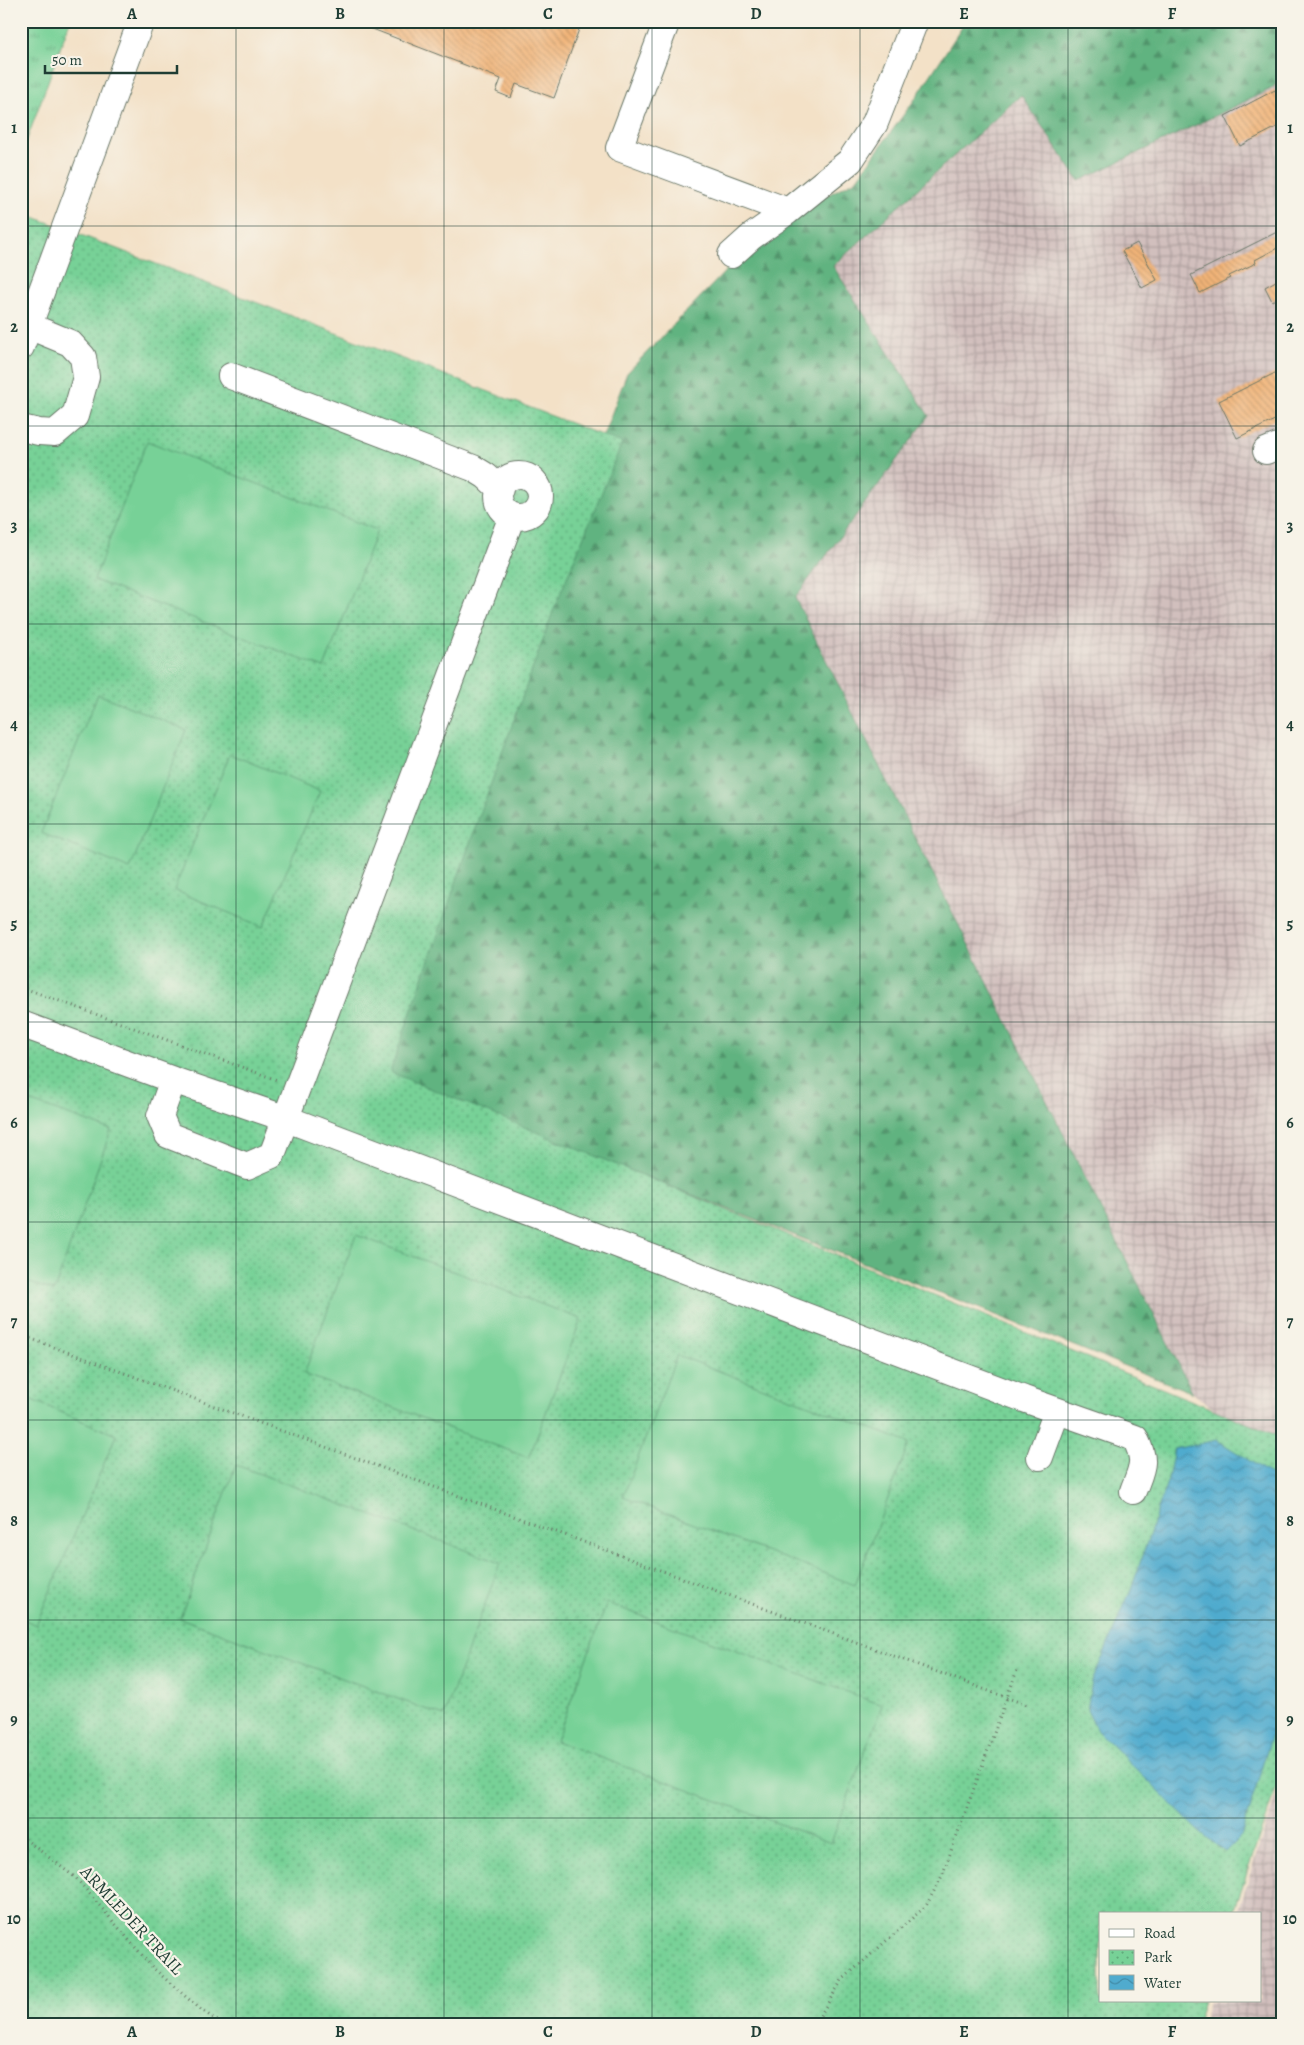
<svg xmlns="http://www.w3.org/2000/svg" width="1304" height="2045" viewBox="0 0 1304 2045" font-family="Alegreya,serif">
<style>
.industrial{fill:url(#industrial-grid)}
.grass{fill:url(#grass-tufts);stroke:#4b8766}
.forest{fill:url(#forest-firs);stroke:#40785a}
.park{fill:url(#park-dots);stroke:#4b8766}
.pitch{fill:#77d197;stroke:#4b8766}
.water{fill:url(#water-waves);stroke:#387481}
.building{fill:url(#building-back-hatch)}
.lines{fill:none;stroke-linecap:round;stroke-linejoin:round}
.minor-casing{stroke:#697667;stroke-width:28}
.path{stroke:#697667;stroke-width:3;stroke-dasharray:1 4;stroke-linecap:butt}
.minor{stroke:#fff;stroke-width:26}
.grid{fill:none;stroke:#1f3d34;stroke-width:1;stroke-opacity:0.55}
.labels{text-anchor:middle;dominant-baseline:central;stroke-width:4.5;stroke-linejoin:round;paint-order:stroke}
.street-label{font-size:18px;fill:#1f3d34;stroke:#f7f3e8}
.neatline{fill:none;stroke:#1f3d34;stroke-width:2}
.grid-label{font-size:16px;text-anchor:middle;font-weight:bold;fill:#1f3d34}
</style>
<defs>
<pattern id="industrial-grid" width="8" height="8" patternUnits="userSpaceOnUse" patternTransform="scale(1.25)"><rect width="8" height="8" fill="#d1bfbd"/><path d="M0 4h8M4 0v8" fill="none" stroke="#a99c9a"/></pattern>
<pattern id="grass-tufts" width="24" height="20" patternUnits="userSpaceOnUse" patternTransform="scale(1.25)"><rect width="24" height="20" fill="#77d197"/><path d="M3 7l-1-3M5 7V3M7 7l1-3M15 17l-1-3M17 17v-4M19 17l1-3" fill="none" stroke="#61ab7c"/></pattern>
<pattern id="forest-firs" width="22" height="20" patternUnits="userSpaceOnUse" patternTransform="scale(1.25)"><rect width="22" height="20" fill="#61b380"/><path d="M5 1l3.5 6h-7zM16 11l3.5 6h-7z" fill="#4f936a"/></pattern>
<pattern id="park-dots" width="8" height="8" patternUnits="userSpaceOnUse" patternTransform="scale(1.25)"><rect width="8" height="8" fill="#77d197"/><path d="M2 2h.1M6 6h.1" fill="none" stroke="#61ab7c" stroke-width="1.8" stroke-linecap="round"/></pattern>
<pattern id="water-waves" width="16" height="10" patternUnits="userSpaceOnUse" patternTransform="scale(1.25)"><rect width="16" height="10" fill="#50abce"/><path d="M0 5q4-4 8 0t8 0" fill="none" stroke="#428ca8"/></pattern>
<pattern id="building-back-hatch" width="6" height="6" patternUnits="userSpaceOnUse" patternTransform="scale(1.25)"><rect width="6" height="6" fill="#f2b478"/><path d="M-1 5l2 2M0 0l6 6M5-1l2 2" fill="none" stroke="#c39463"/></pattern>
</defs>
<rect width="100%" height="100%" fill="#f7f3e8"/>
<filter id="ink" filterUnits="userSpaceOnUse"><feTurbulence type="fractalNoise" baseFrequency=".02" numOctaves="2"/><feDisplacementMap in="SourceGraphic" scale="10" xChannelSelector="R" yChannelSelector="G"/><feConvolveMatrix kernelMatrix="1 2 1 2 8 2 1 2 1" color-interpolation-filters="sRGB"/></filter>
<filter id="wash" filterUnits="userSpaceOnUse"><feTurbulence type="fractalNoise" baseFrequency=".0096" numOctaves="4" result="noise"/><feDisplacementMap in="SourceGraphic" scale="20" xChannelSelector="R" yChannelSelector="G"/><feGaussianBlur stdDeviation="1.12" result="paint"/><feColorMatrix in="noise" values="0 0 0 0 0 0 0 0 0 0 0 0 0 0 0 0 0 1.4 0 .05"/><feComposite in="paint" operator="in"/></filter>
<g filter="url(#wash)">
<rect width="100%" height="100%" fill="#f3e1c7"/>
<path class="industrial" d="M 1283,77 L 1283,1463 L 1193,1393 L 795,598 L 929,416 L 832,266 L 1021,95 L 1271,89 Z
M 1283,1772 L 1283,2024 L 1202,2024 L 1209,2001 L 1260,2001 L 1260,1914 L 1237,1914 Z"/>
<path class="grass" d="M 21,21 L 70,21 L 21,156 Z"/>
<path class="forest" d="M 966,21 L 1283,21 L 1283,77 L 1271,89 L 1079,181 L 1021,95 L 833,266 L 929,416 L 795,598 L 1193,1393 L 364,1065 L 627,373 L 770,225 L 856,180 L 915,99 Z"/>
<path class="park" d="M 21,212 L 622,443 L 554,609 L 481,811 L 390,1072 L 1283,1438 L 1283,1767 L 1233,1914 L 1100,1914 L 1100,2001 L 1204,2001 L 1196,2024 L 21,2024 Z"/>
<path class="pitch" d="M 147,441 L 377,530 L 324,668 L 94,580 Z
M 98,694 L 186,730 L 130,869 L 41,833 Z
M 230,754 L 320,791 L 263,927 L 174,890 Z
M 29,1101 L 111,1130 L 54,1291 L 21,1280 L 21,1123 Z
M 356,1235 L 581,1319 L 529,1458 L 304,1374 Z
M 677,1355 L 909,1443 L 855,1585 L 623,1497 Z
M 27,1398 L 116,1435 L 36,1625 L 21,1618 L 21,1413 Z
M 236,1465 L 500,1563 L 444,1716 L 180,1618 Z
M 607,1603 L 882,1705 L 831,1843 L 556,1741 Z"/>
<path class="water" d="M 1217,1440 L 1283,1482 L 1283,1697 L 1241,1836 L 1225,1852 L 1198,1830 L 1097,1731 L 1087,1710 L 1092,1682 L 1132,1587 L 1168,1479 L 1174,1449 Z"/>
<g id="blocks">
<path class="building" d="M 352,21 L 582,21 L 554,98 L 516,84 L 511,98 L 496,92 L 501,79 Z
M 1275,90 L 1283,105 L 1283,124 L 1240,146 L 1225,116 Z
M 1283,229 L 1283,245 L 1255,260 L 1256,263 L 1229,276 L 1230,278 L 1200,293 L 1191,275 Z
M 1137,243 L 1157,280 L 1142,288 L 1122,251 Z
M 1283,277 L 1283,295 L 1272,301 L 1265,287 Z
M 1283,369 L 1283,416 L 1237,438 L 1219,401 Z"/>
</g>
</g>
<g filter="url(#ink)">
<use href="#blocks" fill-opacity="0" stroke="#697667" stroke-width="1"/>
<g class="lines">
<g class="minor-casing">
<path id="minor" d="M 667,21 L 619,148 L 788,211
M 731,255 L 751,237 L 788,211 L 850,161 L 875,123 L 915,21
M 21,347 L 141,21
M 231,376 L 473,468 L 486,476 L 500,489
M 21,428 L 39,432 L 55,433 L 75,416 L 86,377 L 83,357 L 70,343 L 29,326
M 1266,451 L 1283,444
M498 496a21 21 0 1 1 42 0a21 21 0 1 1-42 0Z
M 21,1024 L 173,1080 L 287,1119 L 1024,1399 L 1135,1438 C 1147,1462 1142,1467 1133,1491
M 173,1080 L 160,1116 L 168,1135 L 247,1166 L 272,1155 L 512,516
M 1040,1457 L 1057,1411"/>
</g>
<path class="path" d="M 21,987 L 277,1080
M 21,1335 L 1027,1705
M 21,1836 L 76,1878 L 153,1968 L 200,2009 L 222,2024
M 815,2024 L 842,1980 L 926,1906 L 942,1876 L 1017,1670"/>
<use href="#minor" class="minor"/>
</g>
</g>
<path class="grid" d="M 236,21 L 236,2024M 444,21 L 444,2024M 652,21 L 652,2024M 860,21 L 860,2024M 1068,21 L 1068,2024M 21,226 L 1283,226M 21,426 L 1283,426M 21,624 L 1283,624M 21,824 L 1283,824M 21,1022 L 1283,1022M 21,1222 L 1283,1222M 21,1420 L 1283,1420M 21,1620 L 1283,1620M 21,1818 L 1283,1818"/>
<g class="labels">
<g class="street-label">
<text transform="translate(132 1920) rotate(47)">ARMLEDER TRAIL</text>
</g>
</g>
<rect width="1304" height="2045" fill="none" stroke="#f7f3e8" stroke-width="55"/>
<rect x="1099" y="1912" width="162" height="90" fill="#f7f3e8" stroke="#a1aaa0"/>
<rect x="1109" y="1929" width="25" height="8" fill="#ffffff" stroke="#a1aaa0"/>
<text x="1144" y="1938" font-size="15" fill="#1f3d34">Road</text>
<rect x="1109" y="1950" width="25" height="15" fill="url(#park-dots)" stroke="#a1aaa0"/>
<text x="1144" y="1962" font-size="15" fill="#1f3d34">Park</text>
<rect x="1109" y="1975" width="25" height="15" fill="url(#water-waves)" stroke="#a1aaa0"/>
<text x="1144" y="1988" font-size="15" fill="#1f3d34">Water</text>
<path d="M45 65v8h132v-8" fill="none" stroke="#1f3d34" stroke-width="2.5"/>
<text x="52" y="65" font-size="15" fill="#1f3d34" stroke="#f7f3e8" stroke-width="4" paint-order="stroke">50 m</text>
<rect x="28" y="28" width="1248" height="1990" class="neatline"/>
<g class="grid-label">
<text x="132" y="19">A</text>
<text x="340" y="19">B</text>
<text x="548" y="19">C</text>
<text x="756" y="19">D</text>
<text x="964" y="19">E</text>
<text x="1172" y="19">F</text>
<text x="14" y="133">1</text>
<text x="1290" y="133">1</text>
<text x="14" y="332">2</text>
<text x="1290" y="332">2</text>
<text x="14" y="531">3</text>
<text x="1290" y="531">3</text>
<text x="14" y="730">4</text>
<text x="1290" y="730">4</text>
<text x="14" y="929">5</text>
<text x="1290" y="929">5</text>
<text x="14" y="1128">6</text>
<text x="1290" y="1128">6</text>
<text x="14" y="1327">7</text>
<text x="1290" y="1327">7</text>
<text x="14" y="1526">8</text>
<text x="1290" y="1526">8</text>
<text x="14" y="1725">9</text>
<text x="1290" y="1725">9</text>
<text x="14" y="1924">10</text>
<text x="1290" y="1924">10</text>
<text x="132" y="2037">A</text>
<text x="340" y="2037">B</text>
<text x="548" y="2037">C</text>
<text x="756" y="2037">D</text>
<text x="964" y="2037">E</text>
<text x="1172" y="2037">F</text>
</g>
</svg>
